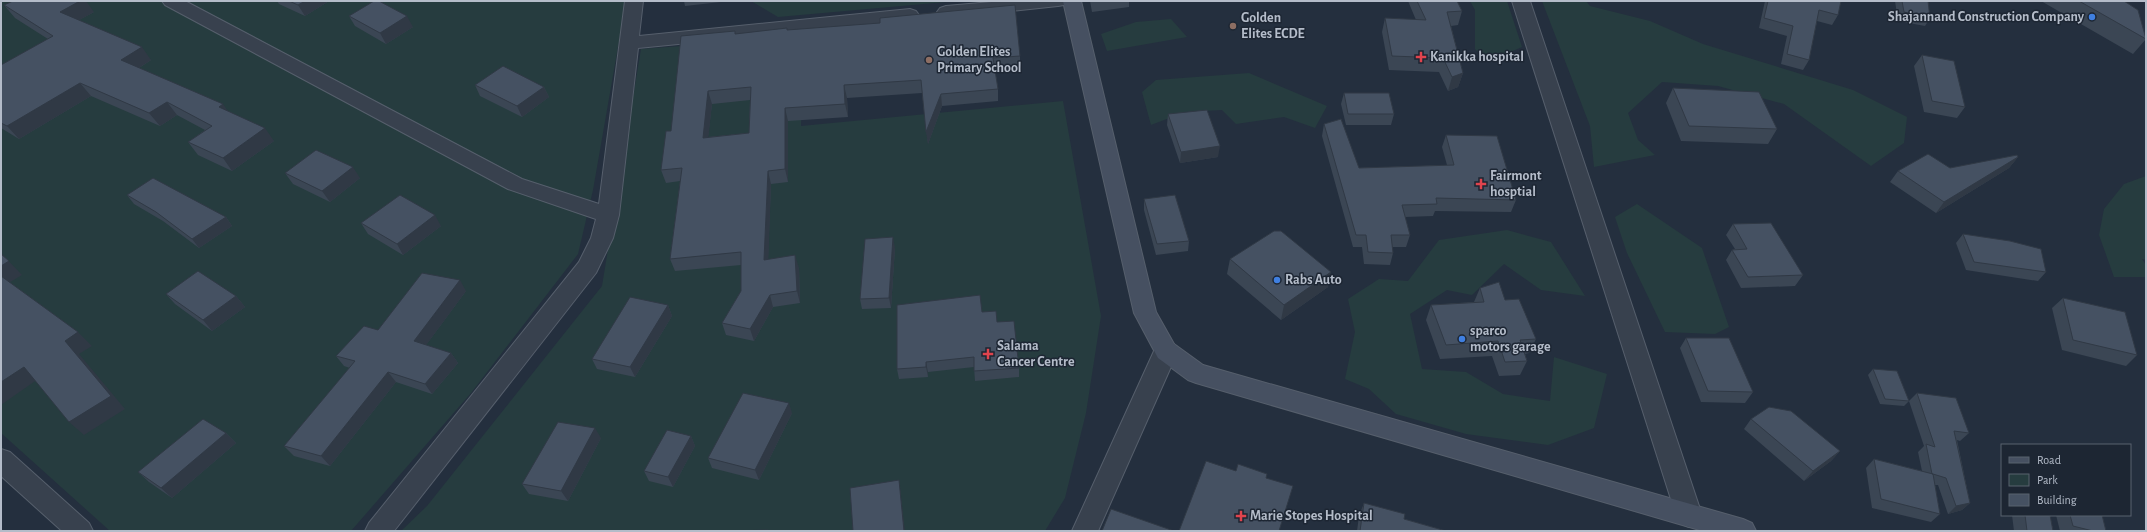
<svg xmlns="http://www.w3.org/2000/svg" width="2147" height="532" viewBox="0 0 2147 532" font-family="'Alegreya Sans',sans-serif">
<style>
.green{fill:#263c3f}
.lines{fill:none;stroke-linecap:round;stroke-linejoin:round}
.street-casing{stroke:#565f6c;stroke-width:2}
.secondary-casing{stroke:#565f6c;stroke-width:2}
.street{fill:#38414e;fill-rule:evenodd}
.secondary{fill:#465061;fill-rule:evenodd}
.wall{fill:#3b4654;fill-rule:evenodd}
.shaded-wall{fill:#303945}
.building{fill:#455162;stroke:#303945;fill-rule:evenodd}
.shop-dot{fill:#3f7fe0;stroke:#1d2633;stroke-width:1.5}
.education-dot{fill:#8d6e63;stroke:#1d2633;stroke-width:1.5}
.health-dot{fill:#e0444e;stroke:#1d2633;stroke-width:1.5}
.labels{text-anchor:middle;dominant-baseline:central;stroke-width:3;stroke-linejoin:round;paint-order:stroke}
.poi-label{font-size:14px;font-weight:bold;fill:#b4bcc9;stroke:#1d2633;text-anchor:start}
</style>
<rect width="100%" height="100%" fill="#242f3e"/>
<path class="green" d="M 1,1 L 626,1 L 593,190 L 578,254 L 471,393 L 351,531 L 110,531 L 1,433 Z
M 751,1 L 957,1 L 778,17 Z
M 1470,1 L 1507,1 L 1522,47 L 1487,62 L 1475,49 L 1475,10 Z
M 1542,1 L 1586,1 L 1590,6 L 1650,21 L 1703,44 L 1853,90 L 1907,117 L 1904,143 L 1871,166 L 1784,104 L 1718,86 L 1662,82 L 1628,113 L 1638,140 L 1655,155 L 1594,167 L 1590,126 Z
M 1171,19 L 1187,37 L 1107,51 L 1101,34 L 1136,22 Z
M 803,37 L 801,126 L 1063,101 L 1101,316 L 1086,413 L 1065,498 L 1045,531 L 401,531 L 427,506 L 602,286 L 641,49 Z
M 1249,73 L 1327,106 L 1315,128 L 1284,117 L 1236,124 L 1222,110 L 1185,112 L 1151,125 L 1142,92 L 1156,80 Z
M 2146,176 L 2146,260 L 2142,259 L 2146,265 L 2146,277 L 2114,277 L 2099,235 L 2104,209 L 2124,184 Z
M 1637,204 L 1702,248 L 1729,327 L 1715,334 L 1665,332 L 1627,253 L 1615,217 Z
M 1507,230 L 1551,242 L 1585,296 L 1541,290 L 1504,264 L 1472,295 L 1447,290 L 1410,314 L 1422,369 L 1466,372 L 1503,394 L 1550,401 L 1554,357 L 1607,374 L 1594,428 L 1548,445 L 1466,434 L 1396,414 L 1369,389 L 1345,379 L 1355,332 L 1348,299 L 1379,279 L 1408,281 L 1439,240 Z"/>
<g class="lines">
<g class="street-casing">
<path id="street" d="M 162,1 L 185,1 L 522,179 L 599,204 L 625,1 L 643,1 L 639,36 L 910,9 L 916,11 L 919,15 L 916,19 L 910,21 L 638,48 L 619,215 L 613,238 L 596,273 L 394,531 L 365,531 L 369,523 L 579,262 L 591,238 L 596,219 L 508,189 L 165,5 Z
M 1003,1 L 1067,1 L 1064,5 L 1058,6 L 946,18 L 940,16 L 937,12 L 940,8 L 946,6 Z
M 1512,1 L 1530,1 L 1702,515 L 1698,523 L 1689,527 L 1680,523 L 1676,515 Z
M 1166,342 L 1174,344 L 1178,351 L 1098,531 L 1072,531 L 1154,351 L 1158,344 Z
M 1,449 L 10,452 L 89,523 L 93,531 L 62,531 L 1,476 Z"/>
</g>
<g class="secondary-casing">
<path id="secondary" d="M 1063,1 L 1081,1 L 1156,312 L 1174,344 L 1203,365 L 1743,519 L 1752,523 L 1756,531 L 1703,531 L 1196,383 L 1188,380 L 1158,358 L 1134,313 Z"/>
</g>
<use href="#street" class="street"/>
<use href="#secondary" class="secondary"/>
</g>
<path class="wall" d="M 277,1 L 329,1 L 305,16 L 279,4 Z
M 684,1 L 730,1 L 685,6 Z
M 1090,1 L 1129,1 L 1129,7 L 1092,12 Z
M 1408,1 L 1457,1 L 1462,11 L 1458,25 L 1451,26 L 1463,73 L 1458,87 L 1448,91 L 1439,72 L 1389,70 L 1382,32 L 1385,18 L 1416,20 Z
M 1765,1 L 1841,1 L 1838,15 L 1832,25 L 1817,21 L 1809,60 L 1803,70 L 1781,64 L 1787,36 L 1759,28 Z
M 1895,1 L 1928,1 L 1930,18 L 1925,26 L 1898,21 Z
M 2041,1 L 2124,1 L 2146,39 L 2133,54 Z
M 4,5 L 94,12 L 79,20 L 151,60 L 139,68 L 228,111 L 274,141 L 232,171 L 198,155 L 188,142 L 205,130 L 177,115 L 160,126 L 91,96 L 19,139 L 1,128 L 1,65 L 48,39 L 15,18 Z
M 349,16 L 413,27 L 386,44 L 355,26 Z
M 788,30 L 1020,56 L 1020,68 L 995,70 L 998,89 L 998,101 L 942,106 L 928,144 L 922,93 L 847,98 L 848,117 L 788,121 L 788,182 L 771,184 L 768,259 L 799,268 L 800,303 L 773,307 L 754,341 L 726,335 L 722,323 L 741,291 L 741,265 L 675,271 L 670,259 L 680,181 L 666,183 L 661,170 L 671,131 L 736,34 ZM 750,100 L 749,133 L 708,137 L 712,104 Z
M 1922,55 L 1965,107 L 1957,118 L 1924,112 L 1914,66 Z
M 475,85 L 544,87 L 549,97 L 522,117 L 480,96 Z
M 1673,88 L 1777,129 L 1768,144 L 1681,141 L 1666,103 Z
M 1344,93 L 1394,114 L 1391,125 L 1346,125 L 1341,104 Z
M 1168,114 L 1218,157 L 1180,163 L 1167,125 Z
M 1324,124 L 1359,168 L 1447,165 L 1442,147 L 1446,135 L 1516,200 L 1511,212 L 1435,211 L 1433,216 L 1405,217 L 1410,235 L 1406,247 L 1392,247 L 1393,253 L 1390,265 L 1364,264 L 1362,247 L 1353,247 L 1322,136 Z
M 2018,157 L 2009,168 L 1936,213 L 1890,182 L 1898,171 L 1950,168 Z
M 285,173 L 360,178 L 330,202 L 293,184 Z
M 127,195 L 226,217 L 232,226 L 199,248 L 163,221 L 134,204 Z
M 1144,199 L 1189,241 L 1188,251 L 1156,255 L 1144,210 Z
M 361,223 L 441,226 L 403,255 L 368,234 Z
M 1733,224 L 1803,275 L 1795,286 L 1741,288 L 1726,260 L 1732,250 L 1735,249 L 1726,235 Z
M 1963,234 L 2046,272 L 2038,281 L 1966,270 L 1956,243 Z
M 895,248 L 891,308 L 862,309 L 860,299 Z
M 1230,259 L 1328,287 L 1281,320 L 1227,274 Z
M 1480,288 L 1505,300 L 1536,339 L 1529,353 L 1525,354 L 1527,361 L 1520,375 L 1499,376 L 1492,356 L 1440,359 L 1426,320 L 1431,305 L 1474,302 Z
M 466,291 L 426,345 L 451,353 L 458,363 L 432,394 L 396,382 L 330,466 L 294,456 L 284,446 L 350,368 L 344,366 L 336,356 L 378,330 Z
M 166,294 L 236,296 L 245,307 L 212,331 L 175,304 Z
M 2063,298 L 2137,355 L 2126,366 L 2062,350 L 2052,308 Z
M 668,305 L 672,316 L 635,377 L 597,369 L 592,359 Z
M 982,312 L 997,322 L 1019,368 L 1019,377 L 975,381 L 974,367 L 928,372 L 928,377 L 899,379 L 897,369 Z
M 1686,338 L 1753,392 L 1745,403 L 1701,402 L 1680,348 Z
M 1873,369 L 1909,401 L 1917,393 L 1969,433 L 1960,441 L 1957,440 L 1970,503 L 1962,510 L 1948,514 L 1938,485 L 1935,485 L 1940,514 L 1931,522 L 1872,508 L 1866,468 L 1874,459 L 1922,471 L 1918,452 L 1924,446 L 1909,401 L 1904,406 L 1880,404 L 1868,375 Z
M 792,413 L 759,480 L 712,468 L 708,458 Z
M 1751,419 L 1840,451 L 1831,461 L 1804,481 L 1744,429 Z
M 226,433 L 236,443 L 172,498 L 149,482 L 138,472 Z
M 691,436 L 695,446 L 673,487 L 649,481 L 644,471 Z
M 601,438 L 568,501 L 529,494 L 522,484 Z
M 1364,503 L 1404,519 L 1446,531 L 1357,531 L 1359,516 Z
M 2012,515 L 2050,515 L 2053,531 L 2014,531 Z
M 2056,515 L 2102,515 L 2106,531 L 2060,531 Z"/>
<path class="shaded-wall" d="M 80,1 L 86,1 L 94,12 L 70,25 L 60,12 Z
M 305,1 L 329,1 L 305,16 L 298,5 Z
M 407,16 L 413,27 L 386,44 L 380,33 Z
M 142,47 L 151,60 L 131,73 L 121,60 Z
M 1463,73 L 1458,87 L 1448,91 L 1452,77 Z
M 80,83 L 91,96 L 19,139 L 7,126 Z
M 844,85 L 847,98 L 848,117 L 845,104 Z
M 544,87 L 549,97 L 522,117 L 517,106 Z
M 708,91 L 712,104 L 707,150 L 703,138 Z
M 941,94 L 942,106 L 928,144 L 926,132 Z
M 167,102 L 177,115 L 160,126 L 149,113 Z
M 223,104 L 232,117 L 219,107 Z
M 785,108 L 788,121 L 788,182 L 785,169 Z
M 265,128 L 274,141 L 232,171 L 223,158 Z
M 1220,146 L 1218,157 L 1180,163 L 1181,152 Z
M 2018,157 L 2009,168 L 1936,213 L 1944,202 Z
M 353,167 L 360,178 L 330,202 L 322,191 Z
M 768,171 L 771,184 L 768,272 L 764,260 Z
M 435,215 L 441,226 L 403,255 L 397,244 Z
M 226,217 L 232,226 L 199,248 L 192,239 Z
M 893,237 L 895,248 L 891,308 L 889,298 Z
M 1,253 L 22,275 L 7,284 L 1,278 Z
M 795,255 L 799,268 L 800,303 L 797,291 Z
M 1331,272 L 1328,287 L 1281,320 L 1284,305 Z
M 460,280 L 466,291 L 421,352 L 414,341 Z
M 770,295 L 773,307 L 754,341 L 750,329 Z
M 236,296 L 245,307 L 212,331 L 203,320 Z
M 668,305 L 672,316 L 635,377 L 630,367 Z
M 78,332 L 92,346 L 79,354 L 125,409 L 84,435 L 69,422 L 65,341 Z
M 451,353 L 458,363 L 432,394 L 425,384 Z
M 926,362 L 928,372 L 928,377 L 926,367 Z
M 24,367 L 38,379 L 1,405 L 1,382 Z
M 388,372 L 396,382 L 330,466 L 321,456 Z
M 789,403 L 792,413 L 759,480 L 755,470 Z
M 595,428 L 601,438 L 568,501 L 561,491 Z
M 226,433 L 236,443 L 172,498 L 161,488 Z
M 691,436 L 695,446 L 673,487 L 668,477 Z
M 1840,451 L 1831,461 L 1804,481 L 1813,471 Z
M 899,480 L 900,488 L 905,531 L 904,531 Z
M 1970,503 L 1962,510 L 1948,514 L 1956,506 Z"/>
<path class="building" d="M 13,1 L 80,1 L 60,12 L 142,47 L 121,60 L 223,104 L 219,107 L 265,128 L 223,158 L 188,142 L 212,126 L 167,102 L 149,113 L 80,83 L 7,126 L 1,123 L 1,65 L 53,36 L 4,5 Z
M 289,1 L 305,1 L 298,5 Z
M 374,1 L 379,1 L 407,16 L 380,33 L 349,16 Z
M 1417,1 L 1457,1 L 1462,11 L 1447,12 L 1463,73 L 1452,77 L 1443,58 L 1392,56 L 1385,18 L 1426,20 Z
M 1768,1 L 1841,1 L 1838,15 L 1819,10 L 1809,60 L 1787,54 L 1793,26 L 1764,18 Z
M 1902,1 L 1928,1 L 1930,18 L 1904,12 Z
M 2079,1 L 2124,1 L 2138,10 L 2146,39 Z
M 1015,5 L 1020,56 L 993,58 L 998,89 L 941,94 L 926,132 L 921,80 L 844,85 L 845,104 L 785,108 L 785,169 L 768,171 L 764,260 L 795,255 L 797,291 L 770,295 L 750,329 L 722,323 L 741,291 L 741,252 L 670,259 L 682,168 L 661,170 L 666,131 L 671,131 L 681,36 L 735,31 L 735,34 L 787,28 L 787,30 L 880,23 L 880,18 ZM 751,87 L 749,133 L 703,138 L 708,91 Z
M 1922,55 L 1954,61 L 1965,107 L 1932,101 Z
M 503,66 L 544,87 L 517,106 L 475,85 Z
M 1673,88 L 1759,92 L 1777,129 L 1689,126 Z
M 1344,93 L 1389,93 L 1394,114 L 1348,114 Z
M 1207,110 L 1220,146 L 1181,152 L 1168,114 Z
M 1341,119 L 1359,168 L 1454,165 L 1446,135 L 1497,136 L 1516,200 L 1436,198 L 1437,204 L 1402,205 L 1410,235 L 1391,235 L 1393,253 L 1368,252 L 1366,235 L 1356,235 L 1324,124 Z
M 316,150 L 353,167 L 322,191 L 285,173 Z
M 1928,154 L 1950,168 L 2017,155 L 2018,157 L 1944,202 L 1898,171 Z
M 153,178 L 226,217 L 192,239 L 156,212 L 127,195 Z
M 400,195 L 435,215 L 397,244 L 361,223 Z
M 1175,195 L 1189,241 L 1157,244 L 1144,199 Z
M 1771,223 L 1803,275 L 1748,277 L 1732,250 L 1747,249 L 1733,224 Z
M 1274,231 L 1281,231 L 1331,272 L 1284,305 L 1230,259 Z
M 1963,234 L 2010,241 L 2041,249 L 2046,272 L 1974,262 Z
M 893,237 L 889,298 L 860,299 L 865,239 Z
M 1,254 L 9,261 L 1,266 Z
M 198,271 L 236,296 L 203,320 L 166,294 Z
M 422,273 L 460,280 L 414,341 L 451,353 L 425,384 L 388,372 L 321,456 L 284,446 L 355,361 L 336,356 L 364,326 L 378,330 Z
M 1,276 L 78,332 L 65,341 L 111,396 L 69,422 L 24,367 L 1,382 Z
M 1499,282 L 1505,300 L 1519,299 L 1536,339 L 1520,340 L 1527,361 L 1505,362 L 1498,341 L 1446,345 L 1431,305 L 1484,302 L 1480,288 Z
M 980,295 L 982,312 L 996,311 L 997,322 L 1014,321 L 1019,368 L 974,371 L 974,357 L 926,362 L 926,367 L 897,369 L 897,305 Z
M 630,297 L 668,305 L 630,367 L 592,359 Z
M 2063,298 L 2125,312 L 2137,355 L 2073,340 Z
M 1686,338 L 1729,338 L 1753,392 L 1708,391 Z
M 1873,369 L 1897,371 L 1909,401 L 1885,399 Z
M 743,393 L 789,403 L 755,470 L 708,458 Z
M 1917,393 L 1956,398 L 1969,433 L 1954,431 L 1970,503 L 1956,506 L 1946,478 L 1933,474 L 1932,474 L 1926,444 L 1935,447 Z
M 1769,407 L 1791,411 L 1840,451 L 1813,471 L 1751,419 Z
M 203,419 L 226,433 L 161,488 L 138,472 Z
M 558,422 L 595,428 L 561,491 L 522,484 Z
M 667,430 L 691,436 L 668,477 L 644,471 Z
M 1874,459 L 1933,474 L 1940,514 L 1881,499 Z
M 1206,461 L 1236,471 L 1238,464 L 1267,474 L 1266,478 L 1293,486 L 1279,531 L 1179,531 Z
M 899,480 L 904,531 L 853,531 L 850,488 Z
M 1364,503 L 1405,514 L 1404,519 L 1446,531 L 1360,531 Z
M 1111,509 L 1174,531 L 1102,531 Z
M 2025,515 L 2050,515 L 2053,531 L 2027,531 Z
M 2070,515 L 2102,515 L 2106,531 L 2093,531 L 2073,526 Z
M 768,530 L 768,531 L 738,531 Z"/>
<g class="shop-dot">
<circle cx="2092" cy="17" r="4"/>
<circle cx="1277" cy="280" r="4"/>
<circle cx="1462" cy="339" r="4"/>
</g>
<g class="education-dot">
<circle cx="1233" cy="26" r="4"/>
<circle cx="929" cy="60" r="4"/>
</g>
<g class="health-dot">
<path d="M1419 51h4v4h4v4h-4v4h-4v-4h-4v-4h4z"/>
<path d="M1479 178h4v4h4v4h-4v4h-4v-4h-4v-4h4z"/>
<path d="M986 348h4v4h4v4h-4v4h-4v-4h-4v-4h4z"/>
<path d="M1239 510h4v4h4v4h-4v4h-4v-4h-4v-4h4z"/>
</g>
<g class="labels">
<g class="poi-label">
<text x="2084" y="17" text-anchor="end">Shajannand Construction Company</text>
<text x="1241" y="18">Golden<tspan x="1241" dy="16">Elites ECDE</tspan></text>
<text x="937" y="52">Golden Elites<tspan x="937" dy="16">Primary School</tspan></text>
<text x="1430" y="57">Kanikka hospital</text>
<text x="1490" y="176">Fairmont<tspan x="1490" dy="16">hosptial</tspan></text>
<text x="1285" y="280">Rabs Auto</text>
<text x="1470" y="331">sparco<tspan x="1470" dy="16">motors garage</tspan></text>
<text x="997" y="346">Salama<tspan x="997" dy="16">Cancer Centre</tspan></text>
<text x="1250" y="516">Marie Stopes Hospital</text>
</g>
</g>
<rect width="2147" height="532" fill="none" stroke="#b4bcc9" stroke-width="4"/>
<rect x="2001" y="444" width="130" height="72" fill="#1d2633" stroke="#59626f"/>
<rect x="2009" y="457" width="20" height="6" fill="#465061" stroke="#59626f"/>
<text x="2037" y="464" font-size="12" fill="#b4bcc9">Road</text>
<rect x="2009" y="474" width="20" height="12" fill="#263c3f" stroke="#59626f"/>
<text x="2037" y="484" font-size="12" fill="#b4bcc9">Park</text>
<rect x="2009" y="494" width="20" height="12" fill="#455162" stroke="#59626f"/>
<text x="2037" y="504" font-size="12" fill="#b4bcc9">Building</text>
</svg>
